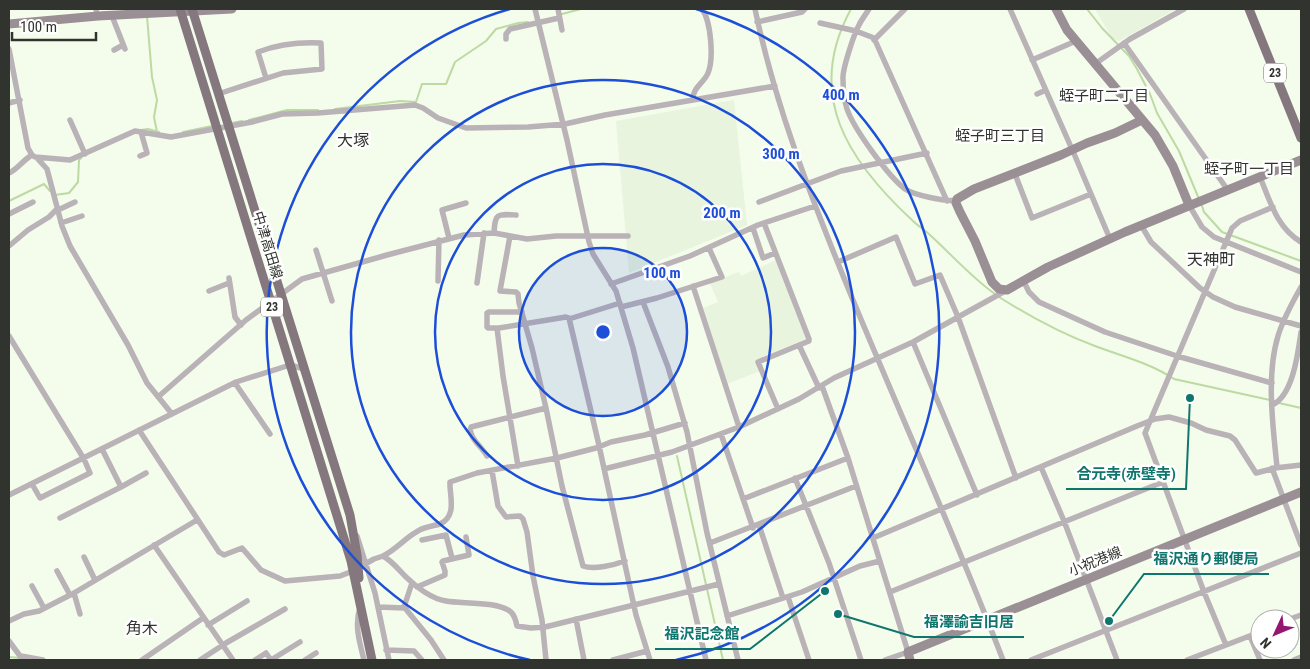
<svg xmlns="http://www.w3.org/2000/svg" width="1310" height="669" viewBox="0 0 1310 669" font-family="'Roboto Condensed','Noto Sans JP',sans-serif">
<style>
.built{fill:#e8f4dd}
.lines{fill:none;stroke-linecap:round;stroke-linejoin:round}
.stream{stroke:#bcdaa1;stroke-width:2}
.street{stroke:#b9b2b6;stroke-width:5.5}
.secondary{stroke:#9a8f95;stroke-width:9}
.primary{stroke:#84777e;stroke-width:9}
.ring{fill:none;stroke:#1d4ed8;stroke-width:2.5}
.labels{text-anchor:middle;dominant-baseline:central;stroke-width:5;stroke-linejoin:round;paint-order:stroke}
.shield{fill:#fff;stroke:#6f716d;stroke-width:1}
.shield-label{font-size:12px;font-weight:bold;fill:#31342e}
.street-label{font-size:14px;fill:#31342e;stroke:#fff}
.neighbourhood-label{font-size:15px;fill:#31342e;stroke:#fff}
.quarter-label{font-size:16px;fill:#31342e;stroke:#fff}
.centre{fill:#1d4ed8;stroke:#fff;stroke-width:2.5}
.ring-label{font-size:15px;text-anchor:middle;font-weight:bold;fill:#1d4ed8;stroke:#fff;stroke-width:5;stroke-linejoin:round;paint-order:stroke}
.leader{fill:none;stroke:#0f766e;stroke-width:2}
.callout-dot{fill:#0f766e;stroke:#fff;stroke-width:2}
.callout-label{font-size:15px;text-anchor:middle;font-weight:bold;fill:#0f766e;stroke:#fff;stroke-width:5;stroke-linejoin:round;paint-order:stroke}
</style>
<rect width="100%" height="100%" fill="#f4fcec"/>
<path class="built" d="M 1095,9 L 1176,9 L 1119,41 L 1112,38 Z
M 734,100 L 747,225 L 629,273 L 616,121 Z
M 776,260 L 806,339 L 755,360 L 760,371 L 727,384 L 703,308 L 718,302 L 710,283 L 739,272 L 741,276 Z"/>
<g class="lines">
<path class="stream" d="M 851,9 C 804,95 848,161 913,221 C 918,226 925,230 930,235 C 952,255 971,277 995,294
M 1087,9 L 1102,28 L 1129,56 L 1137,69 L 1150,94 L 1157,113 L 1179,151 L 1199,199
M 562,14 L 581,9
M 147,16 L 152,77 L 157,100 L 154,117 L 157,132
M 335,109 L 400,101 L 416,102 L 422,84 L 446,84 L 455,62 L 486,41 L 496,29 L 518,23 L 528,22
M 249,120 L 287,110 L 318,110
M 232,123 L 242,121
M 141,130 L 148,129 L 159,132
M 183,132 L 212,126
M 55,195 L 69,193 L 78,182 L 79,160 L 81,158
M 9,201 L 44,184 L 50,191
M 1201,203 L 1204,212 L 1222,232 L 1301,261
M 999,297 C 1029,316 1062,334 1095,346 C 1121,356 1150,363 1174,379 L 1270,400
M 1279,403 L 1301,408
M 677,456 L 723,660
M 9,657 L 20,658"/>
<path class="street" d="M 96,9 L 97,17
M 535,9 L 567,140 L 589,242 L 593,254 L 616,291 L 633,348 L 706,660
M 558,9 L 562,30
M 755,9 C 775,105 811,197 848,288 C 899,412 955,535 1003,660
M 869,9 C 866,14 862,19 859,25 C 854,34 842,70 843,79 C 843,89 844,100 847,109 C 854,129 888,176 905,189 C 914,195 946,202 956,200
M 1010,9 L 1075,156 L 1110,239
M 112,16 L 125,49
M 757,22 L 802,12 L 805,9
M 820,23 L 856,31 L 874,38 L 947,201
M 506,39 L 506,34 L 510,29 L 559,18
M 874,40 L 905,9
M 1124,43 L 1227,189
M 9,49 L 28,148 L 32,155
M 114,50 L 123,45
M 1032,60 L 1076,41
M 1095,64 L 1130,39 L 1184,9
M 218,94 L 283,73 L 322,69 L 321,43 C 299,42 279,44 258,52 L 266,78
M 1037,94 L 1046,90
M 693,100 C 692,88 704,83 708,73 C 714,59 711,21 702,9
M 9,103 L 20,100
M 70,120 L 85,154
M 140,156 L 147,153 L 141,132
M 37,158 L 47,169 L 62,226 L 70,246 L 128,345 L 147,383 L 172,414
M 9,173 C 18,169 23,160 32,155 L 35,157 L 70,160 L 135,131 L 171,137 L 252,122 L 282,114 L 318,113 L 415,105 L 423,108 L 438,118 L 466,128 L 528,127 L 565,124 L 605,115 L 775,86
M 1015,174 L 1032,218 L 1091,194
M 1260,177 C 1270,201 1277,228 1301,242
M 759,202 L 841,171 L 927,153
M 1189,205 L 1202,227 L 1214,237 L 1301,272
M 58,210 L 75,202
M 9,214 L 33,202
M 61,223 L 82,216
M 764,223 L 809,339 L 809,341 L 758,362 L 778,409
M 1141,225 L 1151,242 L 1200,288 L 1213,297 L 1235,307 L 1301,326
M 753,228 L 763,258 L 775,253
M 494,233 C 495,213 497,214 516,215
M 510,236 L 500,291 L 516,292 L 518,294 L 519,303 L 532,348 L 546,408 L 562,486 L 583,566 C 594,570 614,565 625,561
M 449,238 L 442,210 L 466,203
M 9,246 L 28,230 L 49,217 L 58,208
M 316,250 L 332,301
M 838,262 L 896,237 L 915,284 L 940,275 L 958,317 L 1016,478
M 229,278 L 235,317 L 241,325
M 1023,280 L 1029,292 L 1039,302 L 1105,332 L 1177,356 L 1272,383
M 438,281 L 439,240
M 477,283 L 484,233
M 611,284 L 690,256 L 758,225 L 815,206
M 693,286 L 739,427
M 209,291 L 229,283
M 643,302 L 668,367 L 687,432 L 707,533 L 738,660
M 621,307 L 657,298 L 722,277 L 709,248
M 522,312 L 489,312 L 487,313 L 487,327 L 488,328 L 499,328 L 566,317 L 569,318 L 598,441 L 636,615 L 650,660
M 569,319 L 620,303
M 497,328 L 503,376 L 518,466
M 9,336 L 84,459 L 90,473 L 40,498 L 32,484
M 913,342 L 977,495
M 799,345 L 819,388
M 235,383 L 270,434
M 822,386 L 848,458 L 908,652 L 885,660
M 158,397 L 246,320 L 302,279 L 387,255 L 464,235 L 494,233 L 527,239 L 556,236 L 628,236
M 1272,405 C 1293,396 1298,353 1301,332
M 139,430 L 219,552 L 224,555 L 242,548 L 261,570 L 285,581 L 340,576 L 353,571 L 374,559 L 383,556 C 392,561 399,570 406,577 C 416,587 432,599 446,601 C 461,604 498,601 511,612 C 515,616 516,621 517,626 L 531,628 L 545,627 L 719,584
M 721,434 L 753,528
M 487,456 C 483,448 467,436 471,427 L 546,408
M 1041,467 L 1064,521 L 1117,660
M 1277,467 C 1273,427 1266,375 1278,336 C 1283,319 1292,303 1301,287
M 1272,468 L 1301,545
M 604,469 L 672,452 L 739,427 L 799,399 L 834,378 L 913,342 L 1007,290
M 492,471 L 498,506 L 506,517 L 520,516 L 523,519 L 527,532 L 533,576 L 542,620 L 546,660
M 795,478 L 829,563 L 861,660
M 121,487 L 146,473
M 9,495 L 236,382 L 290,365 L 304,369
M 743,499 L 848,458
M 60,518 L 121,487 L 102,449
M 759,525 L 783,598
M 357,536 L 375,593 L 389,660
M 873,538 L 1137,426 L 1155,419 L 1169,417 L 1191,423 L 1206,430 L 1230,436 L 1235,440 L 1256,473 L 1275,468 L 1301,465
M 422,540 L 446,535 L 452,558
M 710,543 L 856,486
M 154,545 L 233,660
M 383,556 C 397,549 406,537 418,531 C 424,527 433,526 440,524 C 458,516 449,494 450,482 L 477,473 L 557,458 L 596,448 L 611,442 L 645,435 L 685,423
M 84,557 L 95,580
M 57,571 L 70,595
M 32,586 L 44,608
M 417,587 L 445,575 L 445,571 L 442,562 L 443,561 L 469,555 L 466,537
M 890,592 L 1163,482
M 74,593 L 80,614
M 788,597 L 809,660
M 378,607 L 405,608 L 431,640 L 444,660
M 404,607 L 412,583
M 360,608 C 354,625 360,644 364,660
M 727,616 L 802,592 L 860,566 L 880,561
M 576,619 L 584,660
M 1290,619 L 1301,615
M 9,621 L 24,614 L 39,611 L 74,593 L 197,520
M 208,625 L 247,601
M 1250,636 L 1260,660
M 9,641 L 23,660
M 1226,645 L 1204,592 L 1145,433 L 1232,228 L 1240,221 L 1273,207
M 386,650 L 414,651 L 422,660
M 21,656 L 43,660
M 142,660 L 203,618
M 200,660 L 226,643 L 285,609
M 255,660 L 266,653 L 271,660 L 300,642
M 305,660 L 316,653
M 613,660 L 647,651
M 1031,660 L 1301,553
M 1187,660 L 1260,632
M 1294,660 L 1301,657"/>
<path class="secondary" d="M 1056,9 L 1067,30 L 1155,135 L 1173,166 L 1189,205
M 9,24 L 98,16 L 232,9
M 1142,120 L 1115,133 L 1087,143 L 1061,155 L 974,189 L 957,199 L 956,203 L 960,212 L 975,241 L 992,282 L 999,289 L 1007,290 L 1048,267 L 1125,232 L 1301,160
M 910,660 L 908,652 L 1301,492"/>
<path class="primary" d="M 180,9 L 351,561 L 372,660
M 192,9 L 350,515 L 357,555 L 359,578
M 1249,9 L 1301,138"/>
</g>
<circle cx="603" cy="332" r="84" fill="#1d4ed8" fill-opacity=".12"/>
<g class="ring">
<circle cx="603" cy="332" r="84"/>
<circle cx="603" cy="332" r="168"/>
<circle cx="603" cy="332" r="252"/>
<path d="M530 660A336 336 0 0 1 510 9M696 9A336 336 0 0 1 676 660"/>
</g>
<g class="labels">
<g class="shield">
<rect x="1264" y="63.5" width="22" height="19" rx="4"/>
<rect x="261" y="297.5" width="22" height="19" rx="4"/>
</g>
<g class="shield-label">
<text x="1275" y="73">23</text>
<text x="272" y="307">23</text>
</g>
<g class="street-label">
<text transform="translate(268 245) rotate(73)">中津高田線</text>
<text transform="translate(1095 561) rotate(-22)">小祝港線</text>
</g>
<g class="neighbourhood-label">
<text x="1104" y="96">蛭子町二丁目</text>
<text x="1000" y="136">蛭子町三丁目</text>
<text x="1249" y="169">蛭子町一丁目</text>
</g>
<g class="quarter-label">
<text x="353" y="140">大塚</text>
<text x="1211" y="259">天神町</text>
<text x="142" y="628">角木</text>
</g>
</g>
<circle cx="603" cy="332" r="8" class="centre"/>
<g class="ring-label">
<text x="841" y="100">400 m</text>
<text x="781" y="159">300 m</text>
<text x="722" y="218">200 m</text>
<text x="662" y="278">100 m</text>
</g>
<path class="leader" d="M1190 398L1186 489H1066M1109 621L1144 574H1269M838 614L914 637H1024M825 591L750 649H655"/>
<g class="callout-dot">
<circle cx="1190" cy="398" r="5"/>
<circle cx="1109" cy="621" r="5"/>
<circle cx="838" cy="614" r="5"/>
<circle cx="825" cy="591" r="5"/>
</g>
<g class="callout-label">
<text x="1126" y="479">合元寺(赤壁寺)</text>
<text x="1206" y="564">福沢通り郵便局</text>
<text x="969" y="627">福澤諭吉旧居</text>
<text x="702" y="639">福沢記念館</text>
</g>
<rect width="1310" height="669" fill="none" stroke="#31342e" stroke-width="20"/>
<g transform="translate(1275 634) rotate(226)"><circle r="24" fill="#ffffff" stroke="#adaeab"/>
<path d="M0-4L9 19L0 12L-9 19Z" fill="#95166f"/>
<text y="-8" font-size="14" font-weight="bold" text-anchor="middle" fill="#31342e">N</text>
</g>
<path d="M12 32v8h84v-8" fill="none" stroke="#31342e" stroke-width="2.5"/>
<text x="20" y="32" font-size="15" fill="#31342e" stroke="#ffffff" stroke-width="4" paint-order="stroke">100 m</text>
</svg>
